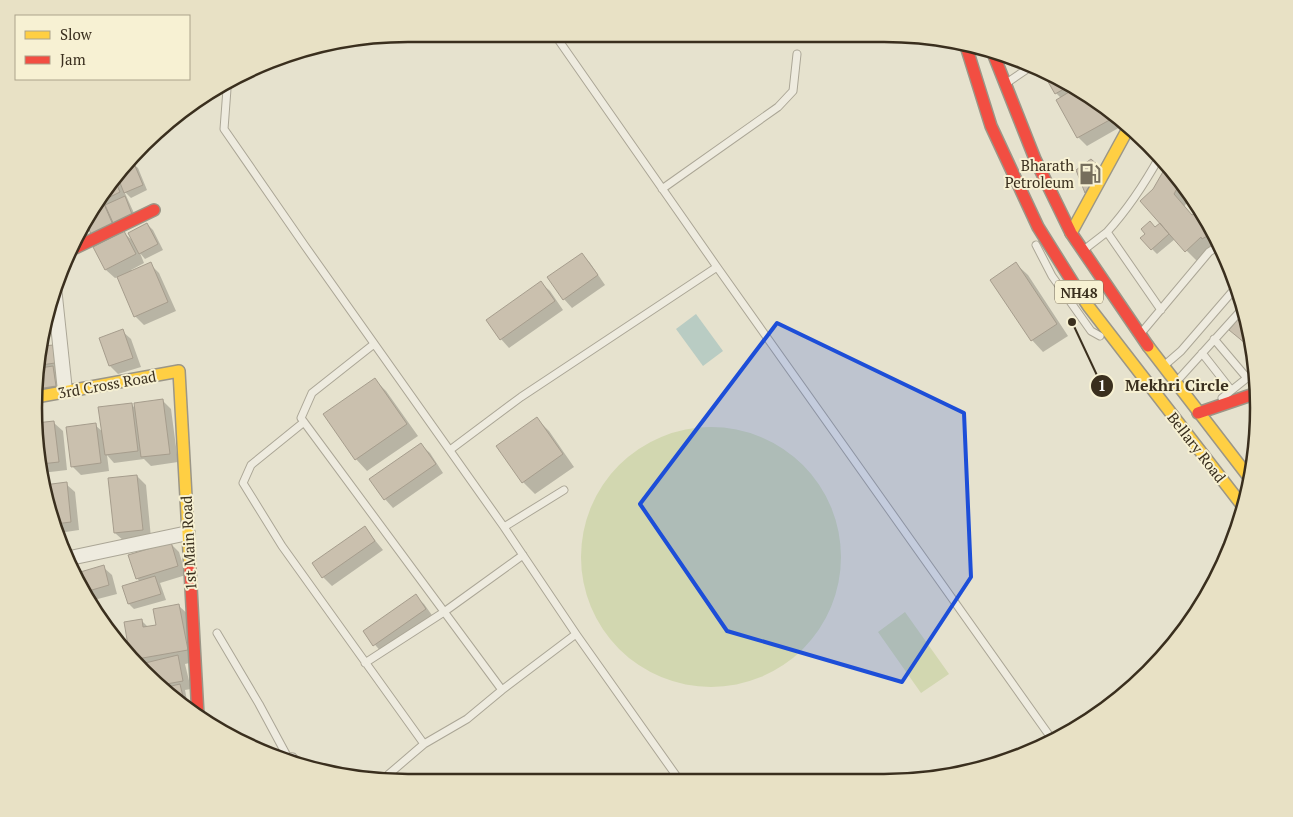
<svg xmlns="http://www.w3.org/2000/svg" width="1293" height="817" viewBox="0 0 1293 817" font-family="'PT Serif',serif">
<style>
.green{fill:#d2d7b0}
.water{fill:#b9ccc3}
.shadow{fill:#0003}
.building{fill:#cac0ae;stroke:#a69d8d}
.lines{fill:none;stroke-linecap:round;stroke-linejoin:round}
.lane-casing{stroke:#aba696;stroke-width:9}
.street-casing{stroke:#aba696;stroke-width:16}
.slow-casing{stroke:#9b9687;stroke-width:14}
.jam-casing{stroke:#9b9687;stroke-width:14}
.lane{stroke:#eeebdf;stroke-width:7}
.street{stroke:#eeebdf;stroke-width:14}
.slow{stroke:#ffcf43;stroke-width:11}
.jam{stroke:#f24e42;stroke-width:11}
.marked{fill:#1d4ed8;fill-opacity:0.2;stroke:#1d4ed8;stroke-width:4;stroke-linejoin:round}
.labels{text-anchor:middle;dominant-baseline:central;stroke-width:4;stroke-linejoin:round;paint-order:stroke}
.shield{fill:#f7f1d3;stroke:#736954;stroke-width:1}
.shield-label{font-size:14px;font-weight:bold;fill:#3a2f1e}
.poi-label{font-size:15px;fill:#3a2f1e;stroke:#f7f1d3;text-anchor:end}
.street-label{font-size:15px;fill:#3a2f1e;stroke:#f7f1d3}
.rim{fill:none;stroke:#3a2f1e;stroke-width:2.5}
.leader{fill:none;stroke:#3a2f1e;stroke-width:2}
.callout-dot{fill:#3a2f1e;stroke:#f7f1d3;stroke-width:2}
.mark-label{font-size:15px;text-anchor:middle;font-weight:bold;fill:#fff}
.callout-label{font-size:16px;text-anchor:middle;font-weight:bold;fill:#3a2f1e;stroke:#f7f1d3;stroke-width:4;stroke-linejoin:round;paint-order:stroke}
</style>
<rect width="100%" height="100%" fill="#e6e2ce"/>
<path class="green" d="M581 557a130 130 0 1 1 260 0a130 130 0 1 1-260 0Z
M 905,612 L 949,674 L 921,693 L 878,632 Z"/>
<path class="water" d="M 696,314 L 723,351 L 703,366 L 676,329 Z"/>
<path class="shadow" d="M 1046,73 L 1113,111 L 1122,126 L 1087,146 L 1078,137 L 1061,98 L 1056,93 Z
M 132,163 L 138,168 L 147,190 L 131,198 L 124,191 L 138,222 L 88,224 L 111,180 L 115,177 L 121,182 L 118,174 L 128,165 Z
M 1168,164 L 1191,196 L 1184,207 L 1192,216 L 1201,211 L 1209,221 L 1220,246 L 1198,262 L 1175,239 L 1157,254 L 1152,249 L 1155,229 L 1162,223 L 1154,189 Z
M 147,224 L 153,230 L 163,250 L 145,259 L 140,253 L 144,263 L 131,270 L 132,272 L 150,264 L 159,273 L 176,311 L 144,325 L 135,316 L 118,277 L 115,278 L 106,270 L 95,248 L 124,233 L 133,241 Z
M 582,254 L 590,263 L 605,285 L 572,308 L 564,299 Z
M 1016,264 L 1028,275 L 1068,336 L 1043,352 L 1032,340 Z
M 541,283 L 550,291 L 563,310 L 509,348 L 501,339 Z
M 50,311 L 55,328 L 48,329 L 47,328 Z
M 1245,312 L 1255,354 L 1231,330 Z
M 122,331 L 131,339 L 141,367 L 118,374 L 110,366 Z
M 52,347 L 58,352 L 60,368 L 55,369 L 58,373 L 61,392 L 36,394 L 44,348 Z
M 375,380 L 386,391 L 418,436 L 367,471 L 356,459 Z
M 162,400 L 171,409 L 178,462 L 151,466 L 144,459 L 114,463 L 107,455 L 109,471 L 81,475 L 72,466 L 95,425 L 103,432 L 131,404 L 136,409 Z
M 537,419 L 549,431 L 574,467 L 535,494 L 523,482 Z
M 54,423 L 63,431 L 67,470 L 42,473 L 36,425 Z
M 421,445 L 430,453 L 443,473 L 393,508 L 385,499 Z
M 137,476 L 146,485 L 151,538 L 124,541 L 115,533 Z
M 66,484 L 75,492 L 79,530 L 59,533 L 47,506 L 44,486 Z
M 365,528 L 383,550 L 332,586 L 323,577 Z
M 170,543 L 179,552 L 186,575 L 160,583 L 166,600 L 134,609 L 129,604 L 140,582 L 137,578 Z
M 103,567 L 112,575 L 117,594 L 90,601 L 77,574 Z
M 415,596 L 424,604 L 434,618 L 383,654 L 364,632 Z
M 179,606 L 191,617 L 199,661 L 185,664 L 191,689 L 185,690 L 189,711 L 180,706 L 131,653 L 126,623 L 141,620 L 148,627 L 158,626 Z
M 101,617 L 110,626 L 111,632 L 98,618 Z"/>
<path class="building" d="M 1045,72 L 1069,86 L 1055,94 L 1043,73 Z
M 1074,89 L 1111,110 L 1115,117 L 1077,138 L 1056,100 Z
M 1091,159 L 1101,168 L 1085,193 L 1076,170 Z
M 133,161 L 143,185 L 124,193 L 117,175 Z
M 1168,163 L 1181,181 L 1174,194 L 1192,215 L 1201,210 L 1209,221 L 1214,232 L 1202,239 L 1201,237 L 1185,252 L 1140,201 L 1153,189 Z
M 114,178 L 120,192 L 100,202 L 111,180 Z
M 125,196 L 133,217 L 114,225 L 105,205 Z
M 104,204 L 113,225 L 91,234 L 87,225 L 97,206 Z
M 1150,221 L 1155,227 L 1160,223 L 1169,234 L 1151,250 L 1140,238 L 1145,234 L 1141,229 Z
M 147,223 L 158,244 L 139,254 L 128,233 Z
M 124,231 L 136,254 L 105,270 L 93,247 Z
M 582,253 L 598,275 L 563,300 L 547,277 Z
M 151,262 L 168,302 L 134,317 L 117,277 Z
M 1016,262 L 1057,324 L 1031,341 L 990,280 Z
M 541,281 L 555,301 L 500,340 L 486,320 Z
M 1245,311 L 1253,346 L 1251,348 L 1229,330 Z
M 123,329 L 133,358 L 109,366 L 99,338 Z
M 53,345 L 55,363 L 41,365 L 44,346 Z
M 53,366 L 56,386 L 37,389 L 40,368 Z
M 375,378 L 407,424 L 355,460 L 323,414 Z
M 163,399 L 170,454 L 141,457 L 134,403 Z
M 132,403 L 138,451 L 105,455 L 98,407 Z
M 537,417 L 563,454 L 522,483 L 496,446 Z
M 54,421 L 59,462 L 41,464 L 36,423 Z
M 96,423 L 101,463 L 71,467 L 66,427 Z
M 421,443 L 436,464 L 384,500 L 369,479 Z
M 137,475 L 143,530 L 114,533 L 108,478 Z
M 67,482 L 71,522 L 55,524 L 47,506 L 44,485 Z
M 365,526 L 375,541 L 322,578 L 312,563 Z
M 171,542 L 178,566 L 136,579 L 128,555 Z
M 104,565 L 109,585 L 85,592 L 77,573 Z
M 155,576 L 161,594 L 128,604 L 122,586 Z
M 416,594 L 426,609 L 373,646 L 363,631 Z
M 179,604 L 188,650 L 137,659 L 129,651 L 124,622 L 142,619 L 143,627 L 156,625 L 153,609 Z
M 178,655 L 183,681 L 161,685 L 141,664 Z
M 180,684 L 185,705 L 181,706 L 163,688 Z"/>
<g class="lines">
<g class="lane-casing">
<path id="lane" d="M 555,35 L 717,267 L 1054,742
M 1008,82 L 1033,65
M 225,85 L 227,89 L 224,129 L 305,246 L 504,527 L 576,634
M 662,189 L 778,107 L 793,91 L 797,54
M 1107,232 C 1128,209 1145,183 1160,156
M 1036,245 L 1052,276 L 1091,331 L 1100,336
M 1085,249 L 1107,232 L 1161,310
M 1142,332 L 1209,252 L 1220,245
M 1214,339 L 1247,378
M 374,344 L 312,393 L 301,418 L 502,690
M 1202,353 L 1231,390
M 1166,364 L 1181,351 L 1238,285
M 1177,381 L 1244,307
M 1222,398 L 1247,378 L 1257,375
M 304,422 L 251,465 L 243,483 L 282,546 L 424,744
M 450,450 L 521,397 L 717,267
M 504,527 L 564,490
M 217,633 L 259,704 L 287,756
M 365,663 L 444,612 L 523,555
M 273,757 L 277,755 L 293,757 L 298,764
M 382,780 L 424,744 L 467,719 L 502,690 L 576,634 L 680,781"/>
</g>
<g class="street-casing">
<path id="street" d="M 54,287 L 65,391
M 70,558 L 188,533"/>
</g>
<g class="slow-casing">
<path id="slow" d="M 1071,233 L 1129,127
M 1075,286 L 1089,307 L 1245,509
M 1148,346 L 1251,480
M 36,397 L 179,371 L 190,569"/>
</g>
<g class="jam-casing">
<path id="jam" d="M 966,46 L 991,126 L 1038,227 L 1075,286
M 993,53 L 1035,159 L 1071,233 L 1148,346
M 75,248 L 154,210
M 1198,413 L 1257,393
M 190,569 L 198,716"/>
</g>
<use href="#lane" class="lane"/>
<use href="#street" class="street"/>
<use href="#slow" class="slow"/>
<use href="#jam" class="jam"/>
</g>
<path class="marked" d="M 777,323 L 964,413 L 971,577 L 902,682 L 727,631 L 640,504 Z"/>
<defs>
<g id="fuel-bare" transform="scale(1.725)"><path d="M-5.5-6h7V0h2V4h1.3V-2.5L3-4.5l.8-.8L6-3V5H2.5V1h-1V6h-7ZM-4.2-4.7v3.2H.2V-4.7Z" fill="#766e5c" stroke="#f7f1d3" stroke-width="2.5" paint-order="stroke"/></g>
</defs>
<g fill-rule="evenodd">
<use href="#fuel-bare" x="1090" y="174"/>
</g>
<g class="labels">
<rect class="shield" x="1055" y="280.5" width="48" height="23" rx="4"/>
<g class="shield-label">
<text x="1079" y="292">NH48</text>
</g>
<g class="poi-label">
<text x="1074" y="165">Bharath<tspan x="1074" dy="17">Petroleum</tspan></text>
</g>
<g class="street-label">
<text transform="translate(107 384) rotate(-10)">3rd Cross Road</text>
<text transform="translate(1197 447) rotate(52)">Bellary Road</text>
<text transform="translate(188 543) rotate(-93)">1st Main Road</text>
</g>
</g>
<path d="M0 0H1293V817H0ZM408 42H884A366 366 0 0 1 1250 408V408A366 366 0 0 1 884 774H408A366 366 0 0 1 42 408V408A366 366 0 0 1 408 42Z" fill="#e8e1c5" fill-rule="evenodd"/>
<path class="rim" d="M408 42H884A366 366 0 0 1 1250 408V408A366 366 0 0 1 884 774H408A366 366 0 0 1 42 408V408A366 366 0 0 1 408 42Z"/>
<path class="leader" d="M1072 322L1102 386"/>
<g class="callout-dot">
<circle cx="1072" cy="322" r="5"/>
<circle cx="1102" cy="386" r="12"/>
</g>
<g class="mark-label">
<text x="1102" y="391">1</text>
</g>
<g class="callout-label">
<text x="1177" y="391">Mekhri Circle</text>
</g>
<rect x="15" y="15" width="175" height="65" fill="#f7f1d3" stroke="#aba38b"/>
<rect x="25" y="31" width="25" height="8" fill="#ffcf43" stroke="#aba38b"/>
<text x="60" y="40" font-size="15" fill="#3a2f1e">Slow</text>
<rect x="25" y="56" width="25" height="8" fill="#f24e42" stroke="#aba38b"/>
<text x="60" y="65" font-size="15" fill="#3a2f1e">Jam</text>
</svg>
